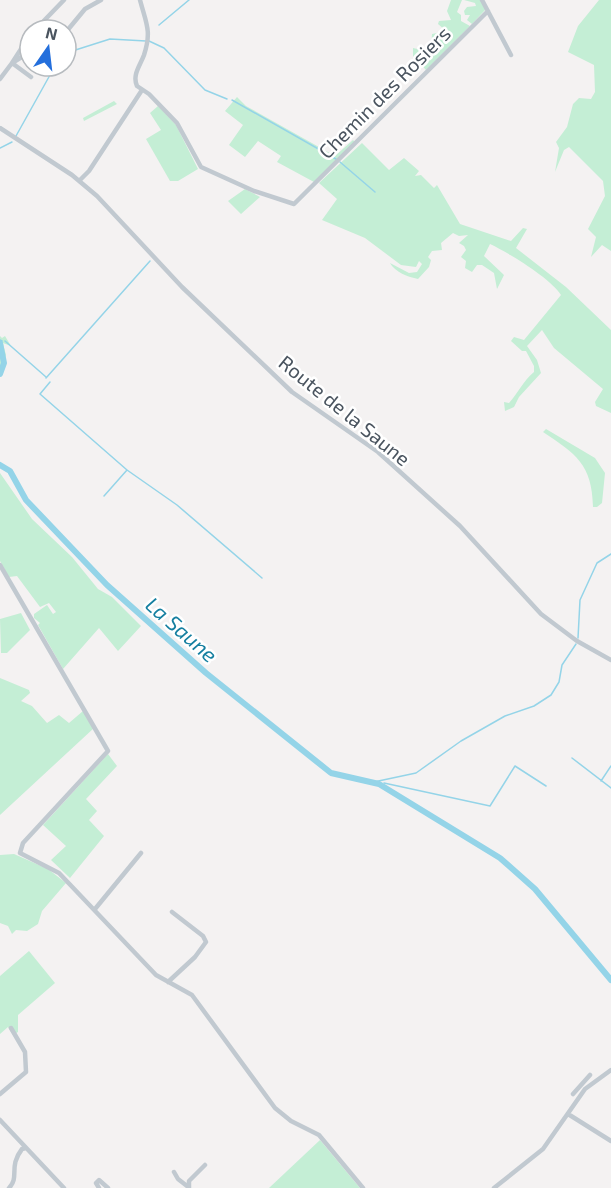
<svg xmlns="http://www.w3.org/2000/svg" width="611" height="1188" viewBox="0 0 611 1188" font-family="'Exo 2',sans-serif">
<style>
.green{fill:#c4eed5}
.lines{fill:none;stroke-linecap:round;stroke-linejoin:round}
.stream{stroke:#94d4e8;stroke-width:1.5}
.river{stroke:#94d4e8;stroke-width:6}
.minor{stroke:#c1c9d0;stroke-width:4.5}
.labels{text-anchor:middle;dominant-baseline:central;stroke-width:5;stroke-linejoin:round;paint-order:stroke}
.street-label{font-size:20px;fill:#4a545f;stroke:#fff}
.water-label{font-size:21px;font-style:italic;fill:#157fa0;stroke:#fff}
</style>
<rect width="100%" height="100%" fill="#f4f2f2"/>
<path class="green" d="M 451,0 L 462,0 L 457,12 L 461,15 L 461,21 L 470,26 L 426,70 L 413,56 L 413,48 L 431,52 L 432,34 L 437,33 L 440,37 L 445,30 L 438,24 L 439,21 L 451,20 L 447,11 Z
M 464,0 L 481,0 L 486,9 L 472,24 L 467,20 L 470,15 L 465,15 L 464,11 L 467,7 L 476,6 L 475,3 Z
M 599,0 L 611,0 L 611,251 L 602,245 L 591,257 L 596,237 L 588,229 L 605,196 L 603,181 L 569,147 L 564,150 L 555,172 L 559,148 L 556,142 L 567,127 L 573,104 L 579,98 L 591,99 L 595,92 L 594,65 L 568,52 L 578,26 Z
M 237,97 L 246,106 L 335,156 L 353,140 L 355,142 L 314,182 L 277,162 L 281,156 L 258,141 L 245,157 L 229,145 L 243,125 L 225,111 Z
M 114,101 L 117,104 L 84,121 L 83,118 Z
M 158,106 L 176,125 L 198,169 L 178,181 L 170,181 L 146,139 L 161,130 L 150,113 Z
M 362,143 L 389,170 L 404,158 L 419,171 L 415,176 L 421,175 L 434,188 L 437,185 L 460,224 L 511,241 L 523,228 L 527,229 L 516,248 L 566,287 L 611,330 L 611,413 L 596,406 L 595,402 L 603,389 L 554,348 L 542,330 L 527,346 L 537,360 L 541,373 L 519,397 L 514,407 L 505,411 L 504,402 L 509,403 C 518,393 523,381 534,372 L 534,366 L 526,351 L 522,351 L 511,341 L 514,337 L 524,340 L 561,295 C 550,278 509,253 490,244 L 484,256 L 504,275 L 497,289 L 494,273 L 482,265 L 477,265 L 472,272 L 465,268 L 466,261 L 461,257 L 466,250 L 464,246 L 459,243 L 468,235 L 459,236 L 453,233 L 441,243 L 442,250 L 432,251 L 428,257 L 431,260 L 429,267 L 418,279 C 408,277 395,272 390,263 L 409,273 L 417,272 L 422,264 L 419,261 L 416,267 L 401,265 L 365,238 L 322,220 L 337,199 L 319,183 Z
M 245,189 L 260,197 L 241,214 L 228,201 Z
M 0,336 L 2,338 L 5,336 L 11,346 L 3,343 L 6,355 L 0,377 Z
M 546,429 L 595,458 L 605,473 L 602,503 L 597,507 L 593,507 C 592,464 576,454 543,432 Z
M 0,473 L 32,519 L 72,557 L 98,589 L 112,597 L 141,626 L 118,651 L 99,628 L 63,669 L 38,625 L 40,623 L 34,618 L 34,614 L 47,605 L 53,614 L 56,612 L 49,603 L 40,607 L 17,576 L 9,577 L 0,561 Z
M 21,613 L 30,630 L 7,653 L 1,653 L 0,619 Z
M 0,678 L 29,690 L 30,693 L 21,701 L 32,706 L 47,723 L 59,715 L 69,723 L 83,711 L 94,728 L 0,815 Z
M 108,754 L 117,766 L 86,799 L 97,811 L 89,820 L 104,836 L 70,878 L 51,860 L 66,846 L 43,825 Z
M 14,854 L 48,869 L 66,883 L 42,911 L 38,924 L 27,931 L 16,930 L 12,934 L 8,926 L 0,923 L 0,855 Z
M 29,951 L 55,983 L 18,1015 L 18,1032 L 13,1035 L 8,1027 L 0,1034 L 0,976 Z
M 320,1140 L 360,1188 L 269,1188 Z"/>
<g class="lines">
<path class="stream" d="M 159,25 L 189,0
M 149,41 L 164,48 L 205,90 L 227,99
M 66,53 L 110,39 L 146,41
M 232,100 L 336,159
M 16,136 L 55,66
M 0,148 L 12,142
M 340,162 L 375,192
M 0,340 L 2,341
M 5,341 L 46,377
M 46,378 L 150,261
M 50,382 L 40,394 L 127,470 L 177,505 L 262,578
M 104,496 L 127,470
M 578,638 L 580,600 L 597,563 L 611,554
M 572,758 L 611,788
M 601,781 L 611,766
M 369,783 L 416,773 L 461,741 L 505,716 L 534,706 L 551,695 L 559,682 L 562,665 L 576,644
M 384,783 L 490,806 L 515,766 L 546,786
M 379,784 L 381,784"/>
<path class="river" d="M 0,343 L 4,363 L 0,374
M 0,465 L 10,471 L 26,500 L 107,585 L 206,673 L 331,773 L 379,784 L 500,858 L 535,889 L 611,980"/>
<path class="minor" d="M 140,0 C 146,23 152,31 144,55 C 140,66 132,75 137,86 L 149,94 L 177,123 L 201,167 L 254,191 L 294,204 L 488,11
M 482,0 L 511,55
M 35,30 L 64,0
M 66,32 L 85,9 L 101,0
M 30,35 L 12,63 L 31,77
M 0,79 L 12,63 L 30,52
M 0,128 L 72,175 L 97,196 L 182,287 L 292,392 L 378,452 L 460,526 L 541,614 L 577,641 L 611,660
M 79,181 L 89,171 L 142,90
M 0,565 L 108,751 L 23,843 L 20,853 L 59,873 L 156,975 L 192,995 L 275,1108 L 291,1121 L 319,1135 L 363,1188
M 95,909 L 141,853
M 168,982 L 195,957 L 206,942 L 203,936 L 172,912
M 0,1094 L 26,1072 L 25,1052 L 11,1028
M 573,1094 L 590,1075
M 568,1114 L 611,1141
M 0,1120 L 64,1188
M 174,1172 L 178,1179 L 187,1186
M 9,1188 C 20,1177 8,1167 22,1149 L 26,1148
M 99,1188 L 96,1183 L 99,1180 L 108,1188
M 189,1188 L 189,1181 L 205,1165
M 494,1188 L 543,1149 L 585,1089 L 611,1070"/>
</g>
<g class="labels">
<g class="street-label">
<text transform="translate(384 92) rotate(-45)">Chemin des Rosiers</text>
<text transform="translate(345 410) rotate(39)">Route de la Saune</text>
</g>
<g class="water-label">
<text transform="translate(182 629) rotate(41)">La Saune</text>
</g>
</g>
<g transform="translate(48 48) rotate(14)"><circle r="28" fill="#ffffff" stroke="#b7bbbf" stroke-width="1.5"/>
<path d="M0-4.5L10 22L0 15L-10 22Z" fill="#246fdc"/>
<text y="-9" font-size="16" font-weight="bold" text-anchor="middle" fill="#4a545f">N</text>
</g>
</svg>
